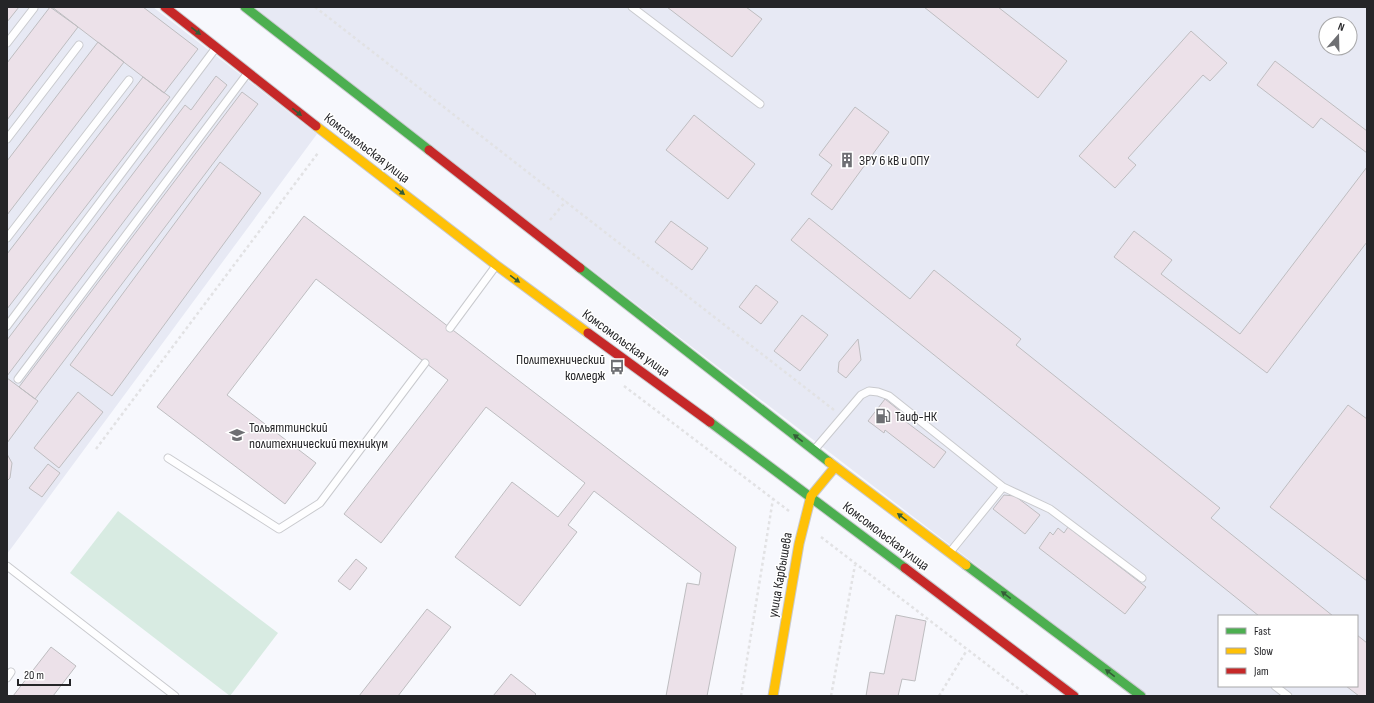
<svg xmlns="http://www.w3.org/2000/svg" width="1374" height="703" viewBox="0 0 1374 703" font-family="'Sofia Sans Condensed',sans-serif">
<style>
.built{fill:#e7e9f4;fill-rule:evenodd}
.green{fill:#d8ebe2}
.building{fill:#ece1e9;stroke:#bebdc0}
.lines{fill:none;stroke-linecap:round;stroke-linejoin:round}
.lane-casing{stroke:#c9cace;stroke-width:9}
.fast-casing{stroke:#c9cace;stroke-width:11}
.slow-casing{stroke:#c9cace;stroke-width:11}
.jam-casing{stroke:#c9cace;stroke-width:11}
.path{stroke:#e2e2e4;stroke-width:2.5;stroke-dasharray:3 3;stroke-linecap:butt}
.lane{stroke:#fefeff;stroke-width:7}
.fast{stroke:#4caf50;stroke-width:9}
.slow{stroke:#ffc107;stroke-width:9}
.jam{stroke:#c62828;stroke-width:9}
.oneway{fill:#355c38}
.labels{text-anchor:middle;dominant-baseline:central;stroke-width:3;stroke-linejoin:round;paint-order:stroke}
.street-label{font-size:14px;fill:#252528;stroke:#fff}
.poi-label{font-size:14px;fill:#252528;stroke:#fff;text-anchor:start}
</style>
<rect width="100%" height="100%" fill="#f7f8fd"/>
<path class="built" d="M 7,7 L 153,7 L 317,134 L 7,554 Z
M 249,7 L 1367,7 L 1367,696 L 1147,696 ZM 1326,24 L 1350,24 L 1350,48 L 1326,48 ZM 1219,616 L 1357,616 L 1357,686 L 1219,686 Z"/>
<path class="green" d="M 118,511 L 278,633 L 230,696 L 70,573 Z"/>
<path class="building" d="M 7,7 L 19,7 L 7,22 Z
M 50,7 L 78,27 L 7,120 L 7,63 Z
M 52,7 L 143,7 L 198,49 L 164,93 Z
M 667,7 L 746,7 L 762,19 L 732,57 Z
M 924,7 L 998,7 L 1067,61 L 1038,98 Z
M 1191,31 L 1227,63 L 1210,81 L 1203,75 L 1128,158 L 1136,165 L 1115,188 L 1079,156 Z
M 98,42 L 124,62 L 7,215 L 7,161 Z
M 1275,61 L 1367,131 L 1367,153 L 1321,118 L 1313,128 L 1257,85 Z
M 216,76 L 227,85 L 7,376 L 7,340 L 185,105 L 191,110 Z
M 143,77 L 170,97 L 7,309 L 7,254 Z
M 242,92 L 258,104 L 35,399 L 19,387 Z
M 855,107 L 889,132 L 832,210 L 811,194 L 832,165 L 819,155 Z
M 694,115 L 755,164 L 728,199 L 666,150 Z
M 220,162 L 261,193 L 112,396 L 70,365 Z
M 1367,167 L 1367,242 L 1267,373 L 1114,257 L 1134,231 L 1172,260 L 1161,274 L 1240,334 Z
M 304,216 L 736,547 L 707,696 L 666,696 L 687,583 L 699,585 L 701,573 L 594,491 L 568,525 L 577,532 L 520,606 L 455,557 L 512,482 L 558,517 L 585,483 L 486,407 L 381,543 L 344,514 L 448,380 L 316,279 L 227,395 L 316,463 L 285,504 L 157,407 Z
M 809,218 L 910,299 L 934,270 L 1021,339 L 1016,345 L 1220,508 L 1211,518 L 1333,616 L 1259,616 L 791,240 Z
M 671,221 L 708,248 L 692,270 L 655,242 Z
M 756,285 L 778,302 L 761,324 L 739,307 Z
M 802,315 L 828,335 L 800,371 L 774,351 Z
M 858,339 L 861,360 L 846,378 L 838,372 L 839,362 Z
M 7,378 L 38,401 L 7,443 Z
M 78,392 L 103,412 L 59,468 L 34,448 Z
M 885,399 L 900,411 L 897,415 L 946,452 L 934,468 L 885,430 L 884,433 L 868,421 Z
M 1348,405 L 1367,419 L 1367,581 L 1270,507 Z
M 7,454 L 12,463 L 10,478 L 7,481 Z
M 48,464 L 60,473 L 42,497 L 29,488 Z
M 1004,495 L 1015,496 L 1040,515 L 1025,534 L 993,509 Z
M 1068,527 L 1146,587 L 1125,614 L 1039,548 L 1050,532 L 1053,535 L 1058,528 L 1064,533 Z
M 356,559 L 367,568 L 350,590 L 338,581 Z
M 427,609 L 451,627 L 398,696 L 359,696 Z
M 896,615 L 926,621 L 915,681 L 902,679 L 898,696 L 866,696 L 870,672 L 884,674 Z
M 1357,635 L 1367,643 L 1367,696 L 1359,696 L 1346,686 L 1357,686 Z
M 51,647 L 76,666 L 53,696 L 13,696 Z
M 511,674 L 536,694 L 534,696 L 493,696 Z"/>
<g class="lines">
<g class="lane-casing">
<path id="lane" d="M 632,7 L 760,104
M 7,43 L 34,8
M 7,139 L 79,45
M 7,238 L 129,80
M 7,326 L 215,49
M 450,328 L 495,267
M 18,379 L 247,74
M 815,449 L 861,395 L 869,391 L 878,392 L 889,396 L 1003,487
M 168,458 L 279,529 L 320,503 L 425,363
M 951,551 L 1003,487 L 1050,509 L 1142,578
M 7,566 L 175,696
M 7,678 L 11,672
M 1275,686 L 1288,696"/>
</g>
<g class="fast-casing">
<path id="fast" d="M 245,7 L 429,150
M 580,268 L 829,462
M 710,422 L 905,568
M 966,565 L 1141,696"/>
</g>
<g class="slow-casing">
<path id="slow" d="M 316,126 L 496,265 L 588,333
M 829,462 L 966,565
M 773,696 L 799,544 L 811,496 L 835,467"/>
</g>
<g class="jam-casing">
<path id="jam" d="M 165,7 L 316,126
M 429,150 L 580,268
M 588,333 L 710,422
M 905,568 L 1074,696"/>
</g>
<path class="path" d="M 315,7 L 834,410
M 550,220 L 566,201
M 624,386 L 789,511
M 96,449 L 318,153
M 821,537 L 1028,696
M 741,696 L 773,499
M 831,696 L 855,565
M 939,696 L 967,650"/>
<use href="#lane" class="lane"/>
<use href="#fast" class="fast"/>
<use href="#slow" class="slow"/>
<use href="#jam" class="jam"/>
</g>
<defs><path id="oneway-solid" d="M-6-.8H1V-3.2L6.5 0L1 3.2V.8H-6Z"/></defs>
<g class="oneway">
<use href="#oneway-solid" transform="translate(196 31) rotate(38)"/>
<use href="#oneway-solid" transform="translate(297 112) rotate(38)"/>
<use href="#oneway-solid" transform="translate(400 191) rotate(38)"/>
<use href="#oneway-solid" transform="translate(515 279) rotate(36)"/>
<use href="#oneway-solid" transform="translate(798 438) rotate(-142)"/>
<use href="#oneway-solid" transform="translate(902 517) rotate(-143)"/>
<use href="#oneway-solid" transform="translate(1006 595) rotate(-143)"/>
<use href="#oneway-solid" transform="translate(1110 673) rotate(-143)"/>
</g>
<defs>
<g id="building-bare" transform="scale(1.2)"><path d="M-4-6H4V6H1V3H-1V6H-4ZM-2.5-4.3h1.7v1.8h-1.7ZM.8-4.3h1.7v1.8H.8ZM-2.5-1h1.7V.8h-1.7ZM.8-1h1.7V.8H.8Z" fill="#6e6f73" stroke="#fff" stroke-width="2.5" paint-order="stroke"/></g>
<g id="bus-bare" transform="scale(1.2)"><path d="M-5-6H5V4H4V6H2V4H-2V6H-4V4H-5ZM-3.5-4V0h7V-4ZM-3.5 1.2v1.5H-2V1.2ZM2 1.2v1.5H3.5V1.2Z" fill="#6e6f73" stroke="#fff" stroke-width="2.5" paint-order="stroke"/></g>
<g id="fuel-bare" transform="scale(1.2)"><path d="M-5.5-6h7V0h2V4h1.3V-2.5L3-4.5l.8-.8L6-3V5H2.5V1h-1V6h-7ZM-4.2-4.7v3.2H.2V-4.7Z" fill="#6e6f73" stroke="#fff" stroke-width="2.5" paint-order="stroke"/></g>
<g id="university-bare" transform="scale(1.2)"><path d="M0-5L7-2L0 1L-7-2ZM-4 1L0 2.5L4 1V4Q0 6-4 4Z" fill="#6e6f73" stroke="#fff" stroke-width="2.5" paint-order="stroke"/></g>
</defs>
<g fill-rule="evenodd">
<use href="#building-bare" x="847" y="160"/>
<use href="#bus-bare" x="617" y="367"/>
<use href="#fuel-bare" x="883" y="416"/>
<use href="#university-bare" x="237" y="435"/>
</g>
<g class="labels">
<g class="street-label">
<text transform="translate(367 148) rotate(38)">Комсомольская улица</text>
<text transform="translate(626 343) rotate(36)">Комсомольская улица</text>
<text transform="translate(886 536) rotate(37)">Комсомольская улица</text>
<text transform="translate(780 575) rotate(-80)">улица Карбышева</text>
</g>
<g class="poi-label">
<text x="859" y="160">ЗРУ 6 кВ и ОПУ</text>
<text x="605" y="359" text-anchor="end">Политехнический<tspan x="605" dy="16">колледж</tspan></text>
<text x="895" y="416">Таиф-НК</text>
<text x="249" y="427">Тольяттинский<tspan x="249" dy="16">политехнический техникум</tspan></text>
</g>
</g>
<rect width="1374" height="703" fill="none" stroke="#252528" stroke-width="16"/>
<rect x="1218" y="615" width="140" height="72" fill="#ffffff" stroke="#a8a8a9"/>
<rect x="1226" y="628" width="20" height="6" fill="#4caf50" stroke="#a8a8a9"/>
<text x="1254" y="635" font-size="12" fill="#252528">Fast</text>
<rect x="1226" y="648" width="20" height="6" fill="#ffc107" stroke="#a8a8a9"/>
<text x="1254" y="655" font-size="12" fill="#252528">Slow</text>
<rect x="1226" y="668" width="20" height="6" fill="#c62828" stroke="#a8a8a9"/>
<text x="1254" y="675" font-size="12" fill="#252528">Jam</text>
<g transform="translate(1338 36) rotate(20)"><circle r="19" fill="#ffffff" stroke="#a8a8a9"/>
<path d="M0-3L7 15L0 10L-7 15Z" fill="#6e6f73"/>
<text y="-6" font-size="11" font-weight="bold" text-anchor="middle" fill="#252528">N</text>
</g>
<path d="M18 679v6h52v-6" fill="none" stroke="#252528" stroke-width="2"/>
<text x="24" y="679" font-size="12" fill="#252528" stroke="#ffffff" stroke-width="3" paint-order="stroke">20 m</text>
</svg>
